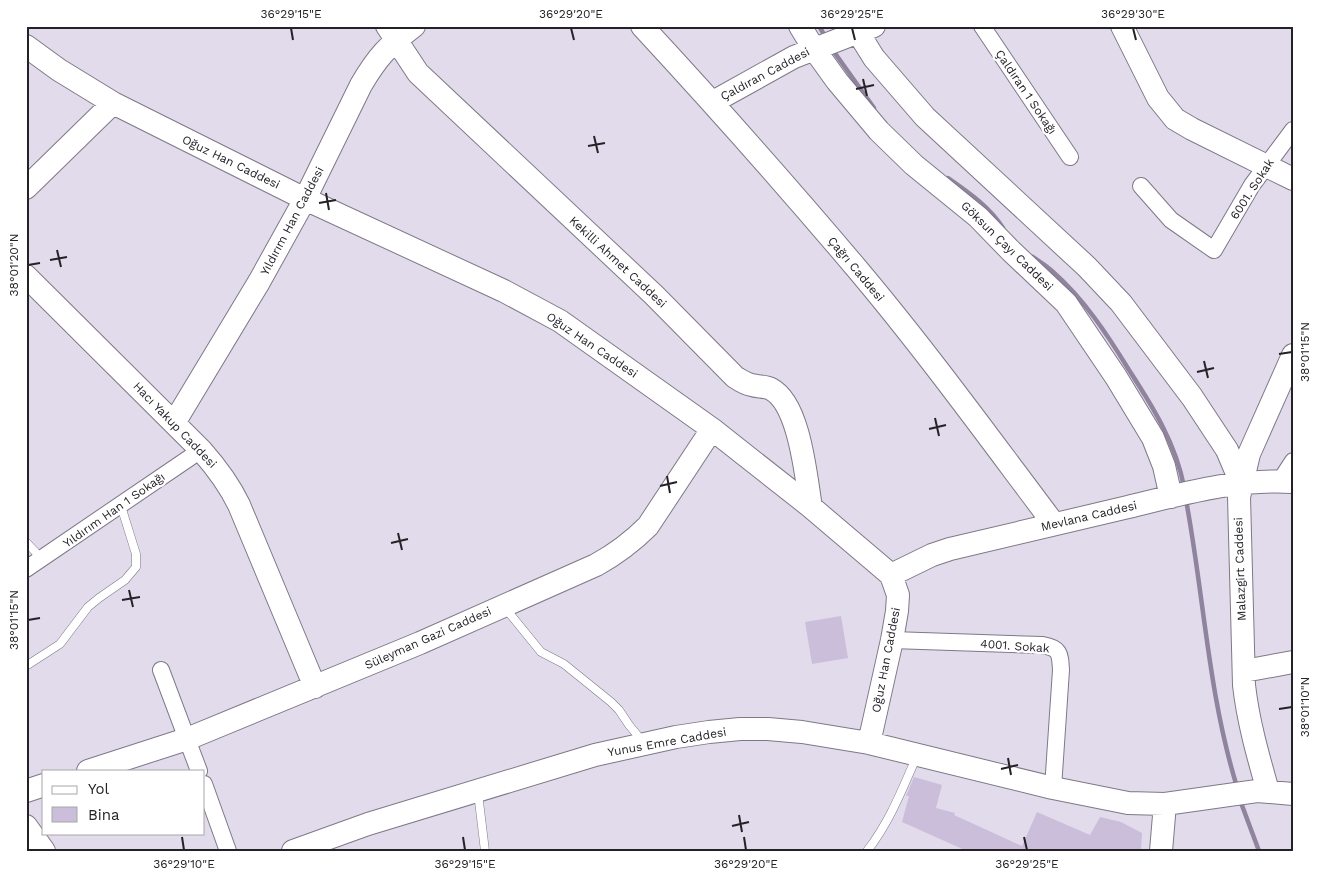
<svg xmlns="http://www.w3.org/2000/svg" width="1319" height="877" viewBox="0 0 1319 877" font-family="'Work Sans',sans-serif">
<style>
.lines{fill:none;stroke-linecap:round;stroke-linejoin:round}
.stream{stroke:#8f839d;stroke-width:4.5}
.building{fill:#cbbeda}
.lane-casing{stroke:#7f7887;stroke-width:9}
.street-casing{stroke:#7f7887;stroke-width:18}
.secondary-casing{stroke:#7f7887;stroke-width:24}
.lane{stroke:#fff;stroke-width:8}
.street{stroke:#fff;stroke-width:16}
.secondary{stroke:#fff;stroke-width:22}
.ticks{fill:none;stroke:#242127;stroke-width:2}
.labels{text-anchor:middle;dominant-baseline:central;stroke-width:4.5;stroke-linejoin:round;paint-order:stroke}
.street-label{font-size:12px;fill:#242127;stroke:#fff}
.neatline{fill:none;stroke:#242127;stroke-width:2}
.ticks-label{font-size:12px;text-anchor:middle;fill:#242127}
</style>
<rect width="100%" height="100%" fill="#e2dbeb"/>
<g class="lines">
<path class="stream" d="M 819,26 L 826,38
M 832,49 L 874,108
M 948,178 C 968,192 990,207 1003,228
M 1033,257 C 1040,262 1047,266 1052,271 C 1084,299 1107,334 1129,370 C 1153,407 1176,444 1184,487
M 1186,500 C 1204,596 1208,693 1237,787
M 1240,800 L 1259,851"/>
</g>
<path class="building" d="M 841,616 L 848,658 L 812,664 L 805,622 Z
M 914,777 L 942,785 L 936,808 L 955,813 L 954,815 L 1022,846 L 1037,812 L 1090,835 L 1100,817 L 1121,822 L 1142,833 L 1141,851 L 967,851 L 902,822 L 909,796 L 906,796 Z"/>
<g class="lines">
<g class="lane-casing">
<path id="lane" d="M 26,542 L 42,559
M 506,609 L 541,652 L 564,664 L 611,702 L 619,710 L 629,725 L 643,742
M 26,666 L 60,644 L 88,607 L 99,598 L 125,580 L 136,567 L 136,554 L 121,506
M 478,793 L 485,851
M 867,851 C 889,823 902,790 916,758"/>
</g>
<g class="street-casing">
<path id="street" d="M 982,26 L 1070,157
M 1141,186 L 1171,220 L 1214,250 L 1252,185 L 1293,130
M 1280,481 L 1293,461
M 26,569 L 201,450
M 892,640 L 1042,645 C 1060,648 1060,653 1061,670 L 1053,788
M 161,670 L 199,771
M 204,784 L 228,851"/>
</g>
<g class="secondary-casing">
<path id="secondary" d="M 387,26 L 418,73 L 654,295 L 735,377 C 741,381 746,384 752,385 C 758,387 765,386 771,389 C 800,404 806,478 811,507
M 642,26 C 716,106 788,187 858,270 C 927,352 990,439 1054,524
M 800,26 L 814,49 L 837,81 L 879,131 L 914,165 L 978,217 L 1011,251 L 1066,303 L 1116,377 L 1153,438 L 1164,466 L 1171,497
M 854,26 L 874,58 L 925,117 L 1087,267 L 1121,303 L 1192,397 L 1227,450 L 1241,483
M 1122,26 L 1158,98 L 1175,119 L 1192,129 L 1293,179
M 26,46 L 59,70 L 113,103 L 305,199 L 504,291 L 560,321 L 712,429 L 811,507 L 891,575 L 898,595 L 897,611 L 892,640 L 869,743
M 713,102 L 794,57 L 874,26
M 26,188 L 113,103
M 26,276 L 201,450 C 216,467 229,484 239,505 L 315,687
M 174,423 L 259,282 L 305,199 L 361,85 C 378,56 388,46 414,26
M 891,575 L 932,555 L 950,549 C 1009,535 1068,521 1128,507 C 1182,494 1237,478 1293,482
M 1244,671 L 1293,662
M 88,771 L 187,739 L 420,643 L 596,565 C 616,554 632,542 648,526 L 712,429
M 26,791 L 44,785
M 1268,791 C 1258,756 1248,721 1244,685 L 1239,497 L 1249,454 L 1293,355
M 26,826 L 44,851
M 293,851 L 368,824 L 595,755 L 676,737 L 709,732 L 740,729 L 768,729 L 802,732 L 869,743 L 1053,788 L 1128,803 L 1165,804 L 1257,791 L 1293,794
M 1161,851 L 1165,804"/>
</g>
<use href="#lane" class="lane"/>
<use href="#street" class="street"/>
<use href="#secondary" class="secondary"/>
</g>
<path class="ticks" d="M 291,28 L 293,40M 571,28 L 574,40M 852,28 L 855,40M 1133,28 L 1136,40M 863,79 L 867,96M 856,89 L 874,85M 594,136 L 598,153M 588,146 L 605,143M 326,193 L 329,210M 319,203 L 336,200M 57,250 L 61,267M 50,260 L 67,257M 28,265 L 40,263M 1279,354 L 1292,352M 1204,361 L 1208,378M 1197,372 L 1214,368M 935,418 L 939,436M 929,429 L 946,425M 667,476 L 670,493M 660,486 L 677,482M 398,533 L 402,550M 391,543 L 408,539M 129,590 L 133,607M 122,600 L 140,597M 28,620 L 40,618M 1279,709 L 1292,707M 1008,758 L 1011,775M 1001,769 L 1018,765M 739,815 L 742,832M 732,826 L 749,822M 182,837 L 184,850M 463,837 L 465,850M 744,837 L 746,850M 1024,837 L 1027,850"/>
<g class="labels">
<g class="street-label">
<text transform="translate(765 74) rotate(-28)">Çaldıran Caddesi</text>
<text transform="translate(1026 92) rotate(56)">Çaldıran 1 Sokağı</text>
<text transform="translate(231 162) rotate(26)">Oğuz Han Caddesi</text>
<text transform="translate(1252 189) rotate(-57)">6001. Sokak</text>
<text transform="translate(292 221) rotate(-62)">Yıldırım Han Caddesi</text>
<text transform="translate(1007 246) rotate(44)">Göksun Çayı Caddesi</text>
<text transform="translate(618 262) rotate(43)">Kekilli Ahmet Caddesi</text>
<text transform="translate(856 269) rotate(50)">Çağrı Caddesi</text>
<text transform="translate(592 345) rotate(34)">Oğuz Han Caddesi</text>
<text transform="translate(175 425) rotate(46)">Hacı Yakup Caddesi</text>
<text transform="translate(114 510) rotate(-35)">Yıldırım Han 1 Sokağı</text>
<text transform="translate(1089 516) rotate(-13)">Mevlana Caddesi</text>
<text transform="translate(1240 569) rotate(-92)">Malazgirt Caddesi</text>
<text transform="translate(428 638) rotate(-24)">Süleyman Gazi Caddesi</text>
<text transform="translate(1015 646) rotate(4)">4001. Sokak</text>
<text transform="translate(886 660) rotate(-79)">Oğuz Han Caddesi</text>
<text transform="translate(667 742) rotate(-10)">Yunus Emre Caddesi</text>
</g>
</g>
<rect width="1319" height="877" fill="none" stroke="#ffffff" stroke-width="55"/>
<rect x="42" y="770" width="162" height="65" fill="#ffffff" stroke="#a7a6a9"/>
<rect x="52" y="786" width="25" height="8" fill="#ffffff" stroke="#a7a6a9"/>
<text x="88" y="794" font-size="15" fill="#242127">Yol</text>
<rect x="52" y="807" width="25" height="15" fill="#cbbeda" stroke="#a7a6a9"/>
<text x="88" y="820" font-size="15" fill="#242127">Bina</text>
<rect x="28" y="28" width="1264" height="822" class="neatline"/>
<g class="ticks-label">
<text x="291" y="18">36°29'15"E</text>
<text x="571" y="18">36°29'20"E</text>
<text x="852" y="18">36°29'25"E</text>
<text x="1133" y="18">36°29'30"E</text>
<text transform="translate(14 265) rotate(-90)" y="4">38°01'20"N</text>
<text transform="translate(1305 352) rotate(-90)" y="4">38°01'15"N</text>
<text transform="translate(14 620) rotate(-90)" y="4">38°01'15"N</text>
<text transform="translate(1305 707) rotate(-90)" y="4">38°01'10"N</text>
<text x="184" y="868">36°29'10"E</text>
<text x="465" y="868">36°29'15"E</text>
<text x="746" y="868">36°29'20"E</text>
<text x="1027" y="868">36°29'25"E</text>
</g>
</svg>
